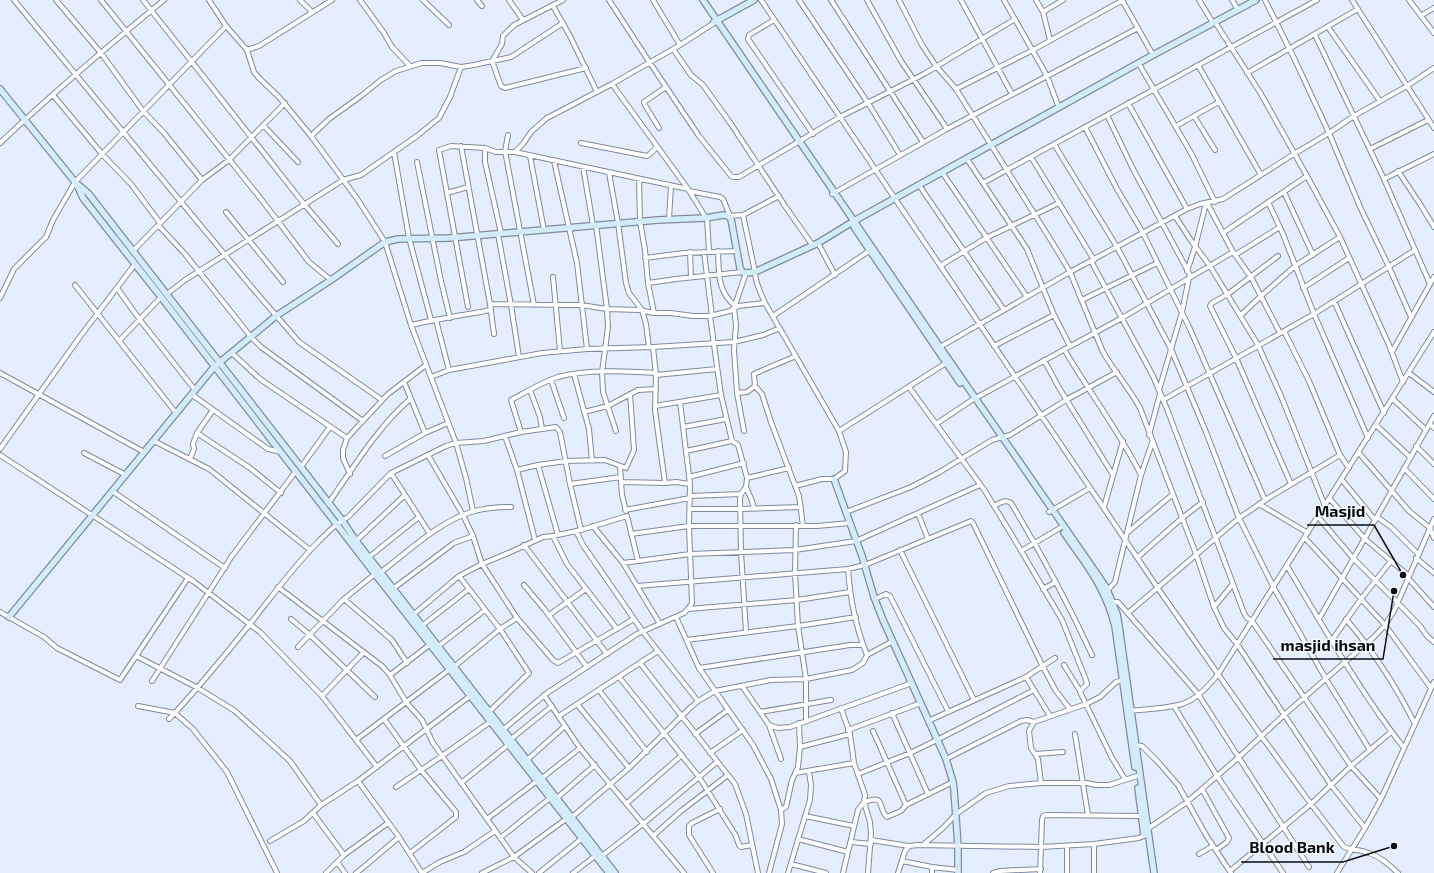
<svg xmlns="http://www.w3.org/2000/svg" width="1434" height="873" viewBox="0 0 1434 873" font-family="'Exo 2',sans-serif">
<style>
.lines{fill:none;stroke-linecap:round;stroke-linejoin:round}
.street-casing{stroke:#7f8a9e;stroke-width:6}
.secondary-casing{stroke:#7f8a9e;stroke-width:8}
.street{stroke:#fff;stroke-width:4}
.secondary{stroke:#d2ecfb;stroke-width:5.5}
.leader{fill:none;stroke:#080b12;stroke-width:1.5}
.callout-dot{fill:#080b12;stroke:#f8faff;stroke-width:1.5}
.callout-label{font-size:16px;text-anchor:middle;font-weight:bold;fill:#080b12;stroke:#f8faff;stroke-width:3;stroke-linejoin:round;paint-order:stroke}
</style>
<rect width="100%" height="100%" fill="#e4eeff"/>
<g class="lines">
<g class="street-casing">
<path id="street" d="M 14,0 L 254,290 L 299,342 L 382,400
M 56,0 L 101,53 L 143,111 L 164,133 L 202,180
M 101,0 L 261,199 L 309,262 L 331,280
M 143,0 L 304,204 L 338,244
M 209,0 L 226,26 L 247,50 L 254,72 L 259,78 L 279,97 L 311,136 L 358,200 L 385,242 L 411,325 L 456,443 L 466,478 L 473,511
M 300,0 L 312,12
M 360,0 L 384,33 L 392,47 L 410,66
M 423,0 L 449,25
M 477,0 L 482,6
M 509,0 L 523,20
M 563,0 L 514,25 L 503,36 L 502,44 L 492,61 L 501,86 L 505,88 L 586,68
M 609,0 L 650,63 L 699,136 L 731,176 L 734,177 L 739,177 L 840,117 L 924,74 L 1015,19
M 653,0 L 680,45
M 761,0 L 1157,587 L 1262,737 L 1311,804 L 1344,847 C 1353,850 1361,850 1369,853 C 1381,857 1389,865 1398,873
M 799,0 L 868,103 L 900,155
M 831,0 L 923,142
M 867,0 L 901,61 L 947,129
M 899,0 L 922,45 L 936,66 L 956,89 L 1057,250 L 1070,272 L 1103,352 C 1114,371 1129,388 1140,408 L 1196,554 L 1214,607 L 1224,628 L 1237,644 L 1331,785 L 1365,828
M 961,0 L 1012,94
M 1004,0 L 1047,76 L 1059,108
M 1036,0 L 1043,12 L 1050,40
M 1122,0 L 1153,55
M 1199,0 L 1213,23
M 1232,0 L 1238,10
M 1265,0 L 1294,58 L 1329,133 L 1361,209 L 1389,267 L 1411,317
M 1352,0 L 1434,128
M 1409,0 L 1434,33
M 553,6 L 570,36 L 597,92
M 1043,12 L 1063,0
M 1422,15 L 1434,8
M 774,20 L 749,35 L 748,39 L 813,134
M 1215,22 L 1261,94 L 1307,176 L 1340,237 L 1389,345 L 1403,382
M 1328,27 L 1380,101
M 1315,35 L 1384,179 L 1430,284
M 673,49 L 691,75 L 703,85 L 731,124 L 785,206 L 813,246
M 247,50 L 259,46 L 332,0
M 1139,64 L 1191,153 L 1215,202
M 1198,65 L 1261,175
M 1247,73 L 1358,9
M 612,84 L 688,189 L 706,218
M 956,89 L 1033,50 L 1123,0
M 53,95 L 102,154 L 131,184 L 160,223
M 1128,103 L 1187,209
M 1107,115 L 1132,167 L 1191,277
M 1194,116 L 1215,150
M 263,125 L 298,162
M 1176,126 L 1219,102
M 1085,127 L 1117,189 L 1143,233 L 1190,329 L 1265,500
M 659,128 L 645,105 L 644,102 L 666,87
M 508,135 L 505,151 L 534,305
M 311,136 L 329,119 L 361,96 L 381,80 L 396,71 L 422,63 L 440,63 L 461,67 L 474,65 L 511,57 L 563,23
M 0,143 C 53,93 108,46 164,0
M 581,143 L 647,156 L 650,154 L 657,147
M 1054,144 L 1117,247 L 1171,349 L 1206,432 L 1239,518 L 1274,588 L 1326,679 L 1370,750
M 461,146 L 490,304 L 494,334
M 485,148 L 485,162 L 501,233
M 1370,149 L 1428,120
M 394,152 L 409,238 L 431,320
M 515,152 L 688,189
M 530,156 L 544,230
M 1031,157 L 1094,260
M 967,159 L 1027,249 L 1054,315 L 1070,346
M 554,161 L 577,263 L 587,349
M 417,162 L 441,281 L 450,318
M 583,167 L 593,225
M 1398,171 L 1420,204 L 1434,227
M 942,172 L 1027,297
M 609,173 L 618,223 L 626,283 L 629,293 L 642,310 L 646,324 L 649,347
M 639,179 L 640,221 L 645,250 L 648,283 L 654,313
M 1384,179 L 1434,154
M 983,183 L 1317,0
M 919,185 L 1004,310
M 689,191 L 720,197 L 723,199 L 730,216
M 1284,192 L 1313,255
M 447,193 L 468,187
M 832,194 L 947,129 L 1138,28
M 1268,202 L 1283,234 L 1314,314 L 1368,438
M 1207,203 L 1233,252 L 1251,277 L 1280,333
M 226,212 L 283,282
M 743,215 L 779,196
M 728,216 L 743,215 L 755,272 C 755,283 761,293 765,303 L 839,431 L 846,452 L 845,471 L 834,479 L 822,479 L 795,486
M 1175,216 L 1192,242 L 1210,266 L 1258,345 L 1281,396 L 1325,506
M 707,218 L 709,251
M 669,219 L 671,186
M 158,225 L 185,254 L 251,337 L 261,347 L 363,421
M 596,225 L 607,309 L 608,327 L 602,372 L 603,392 L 616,431
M 1223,233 L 1307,176
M 498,234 L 511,305 L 519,357
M 818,243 L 835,275
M 133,251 L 202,180 L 229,160 L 285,103
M 718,251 C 719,274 717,290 735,306
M 690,252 L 691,277
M 704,252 L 712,316
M 1235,255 L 1280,227
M 1278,256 L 1228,294 L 1212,303 L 1210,306 L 1236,358 L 1291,484
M 645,258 L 684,253 L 737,251
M 1091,261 L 1153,376 L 1167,409 L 1244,613 L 1247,618 L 1252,621 L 1351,766 L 1381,799
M 940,266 L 986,238 L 1059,203
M 1187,271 L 1195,247 L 1206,203
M 553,277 L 560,351
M 648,283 L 676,279 L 742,272
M 75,285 L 176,413
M 117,288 L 140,320 L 195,390
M 1303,288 L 1349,258
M 167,294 L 185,280 L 343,180 L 361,175 L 417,136 L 439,118 L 450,97 L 461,67
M 0,298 L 14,269 L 46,237 L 53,220 L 75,182 L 226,26
M 1082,300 L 1157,263
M 1334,301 L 1384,413
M 490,304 L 581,305 L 607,309 L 639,310 L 654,313 L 671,313 L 693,316 L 710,316 L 730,311 L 738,306 L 765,303
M 468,307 L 439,150 L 451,146 L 485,148 L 496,152 L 515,152 L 523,144 L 531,132 L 547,118 L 612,84 L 680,45 L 714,23
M 1241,315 L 1261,296 L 1295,266 L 1340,237
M 710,316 L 721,395 L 732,441 L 738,445 L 747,478 L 746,487 L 752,501 L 754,509
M 773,316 L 869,251
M 436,320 L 449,370
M 411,325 C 437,319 464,315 491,310
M 1284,331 L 1309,381 L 1340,455 L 1349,468
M 119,341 L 161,297
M 994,346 L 1054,315
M 653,347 L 656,375 L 655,410 L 665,483
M 940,347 L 1070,272 L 1187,209 L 1200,204 L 1223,199 L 1294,154 L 1329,133 L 1354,116 L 1407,86 L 1434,68
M 1064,349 C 1089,392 1119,431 1141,475
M 1392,352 L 1434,277
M 232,353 L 260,379 L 347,438
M 1044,360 L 1058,386 L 1113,475
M 0,373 L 144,452
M 1409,373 L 1434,392
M 574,374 L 589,429 L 592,461
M 656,375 L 717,369
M 431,377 L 449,370 L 542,353 L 587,349 L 653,347 L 734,342 L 763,335 L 780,328
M 551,380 L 564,418
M 404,382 L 425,433
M 755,386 L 762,394 L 771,422 L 799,496 L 803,526
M 909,387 L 985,491 L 1013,537 L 1062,620 L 1086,680 L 1087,684 L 1080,691 L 1081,694 L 1112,758 L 1125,779
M 530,390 L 540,417 L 542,429
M 1159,390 L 1182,312 L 1189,278
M 737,393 L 747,392 L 755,386 L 754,374 L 756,373 L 796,356
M 191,394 L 268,449 L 281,452
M 1393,399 L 1426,430
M 1163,400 L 1314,314 L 1415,250
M 655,406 L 721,395
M 584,412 L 608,406 L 638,390 L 656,389
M 936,424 L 972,400 L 1122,318 L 1233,252
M 1430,424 L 1434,428
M 1376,425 L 1410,457
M 683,427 L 726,419
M 744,431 L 737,393 L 734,350 L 736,325 L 734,308 L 746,273
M 839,431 L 946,363
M 521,432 L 511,400 C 526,392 542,382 558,377 C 587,369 626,371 656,373
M 197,433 L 250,468 L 281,493
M 1149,435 L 1160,394
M 505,436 L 517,470 L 535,540
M 154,441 L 209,469 L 310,550
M 1416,446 L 1434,464
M 0,449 L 79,338 L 135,264
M 686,451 L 732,441
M 84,453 L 126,475
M 1359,453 L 1409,511 L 1430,528 L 1434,538
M 0,455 L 193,581 L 260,632 L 322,696 L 377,767
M 428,455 L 463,515 L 473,536 L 482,564 L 517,618 L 553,660 L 558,663 L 634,619
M 385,456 L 425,433 L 448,423
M 190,459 L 194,449 L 193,444 L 197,433 L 213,410
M 538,465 L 558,535
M 620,466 L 622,495 L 626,511
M 301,467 L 330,427
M 1404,468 L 1434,499
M 517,470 L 538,465 L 566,461 L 605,460 L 626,468 L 634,450 L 630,394
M 391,473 L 430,534
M 350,474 L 343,458 L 343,450 L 347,438 L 388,394 L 426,365
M 689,477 L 744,463
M 747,478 L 789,468
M 1342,480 L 1375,520
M 621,482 L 665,483 L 676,482 L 690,484
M 570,484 L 621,477
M 112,491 L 225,568
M 690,496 L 741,494
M 1330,499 L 1365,539 L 1409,576
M 328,504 C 354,467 376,429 410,399
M 1259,504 L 1308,533
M 994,506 C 1000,503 1004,499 1011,503 C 1041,553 1068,603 1092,655
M 1104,507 L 1123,441
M 690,509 L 740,509 L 801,507
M 625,510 L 690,498
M 846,512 L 911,487 L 938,473 L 992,440 L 1010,435 L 1066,400 L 1117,372
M 1049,512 L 1090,488
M 918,513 L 928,539
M 1318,517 L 1353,558 L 1397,602 L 1420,626 L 1427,636 L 1434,642
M 1377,517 L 1391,527 L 1418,554
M 796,525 L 795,573 L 798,626 L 806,679 L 806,720
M 593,526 L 623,563 L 660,624
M 576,531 L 583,545 L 643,632 L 698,701
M 1128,532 L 1172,495
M 631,534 L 689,526 L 817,526 L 850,523
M 553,536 L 567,564 L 617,629
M 1305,538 L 1385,625 L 1431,688
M 356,541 L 405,495
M 524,545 L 607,654
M 900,550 L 974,700
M 1021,551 L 1060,528
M 369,557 L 419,517
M 1138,557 L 1182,518 L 1203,502
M 1416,558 L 1434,573
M 623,563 L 690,554 L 795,550 L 856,541 L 980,485
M 1287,566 C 1324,628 1360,692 1404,748
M 848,569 C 850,598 856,628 867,655
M 381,572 C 409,551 437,523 471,512 C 484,508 498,507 511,507
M 459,576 L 500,629 L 529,673 L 490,711
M 1408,578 L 1434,607
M 524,585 L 545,610 L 587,667
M 637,586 L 848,569 L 865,565 L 971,521 L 973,523 L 1043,667 L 1056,691 L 1070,709
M 278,587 L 382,666 L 390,675 L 406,702 L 422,720 L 433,743 L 514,857 L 532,873
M 394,588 L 454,543 L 473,536
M 1043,589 L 1056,582
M 1106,592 L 1115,582 L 1141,475 L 1152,443
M 344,599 L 392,640 L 407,663
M 875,599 L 886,594 L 890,596 L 948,711
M 1110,602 L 1118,602 L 1198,694 L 1309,867
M 1214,607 L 1233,584
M 688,609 L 797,600 L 850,592
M 0,612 L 44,637 L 57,648 L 120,680 L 188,578
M 1128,613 L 1239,518 L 1270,497 L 1340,455
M 414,614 L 459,576 L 482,564 L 513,551 L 543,537 L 553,536 L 581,530 L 627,516 L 638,561
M 549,615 L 586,589
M 676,617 L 699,668 L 753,745 L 771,779 L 781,810 L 782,824 L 769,873
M 291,619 L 310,635 L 375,697
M 1319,619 L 1434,416
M 1346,619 C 1374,652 1396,686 1415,724
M 423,625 L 469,589
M 746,632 L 741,552 L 740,499 L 741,494 L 746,487
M 687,640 L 798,626 L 856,617
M 1332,640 L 1361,599 L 1391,561
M 298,647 L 344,599 L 375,574
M 436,648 L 485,610
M 136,656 L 198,688 L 235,711 L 290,761 L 321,805
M 640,663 L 735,784 L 746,814 L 758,873
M 1064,665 L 1080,691
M 455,666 L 500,629 L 517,618
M 699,668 L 850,645 L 863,645
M 390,675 L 432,643
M 619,677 L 699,777 L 736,836 L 739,845 L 741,847 L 752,845
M 1026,677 L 1050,716
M 152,681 L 232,556 L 296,471
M 742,686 L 769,725 L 778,728 L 790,727 L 912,683
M 599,690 L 647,752
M 544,695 L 580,748 L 684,873
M 322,696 L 364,652
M 577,704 L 629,768
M 138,706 L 175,713 L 193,729 L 227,772 L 277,873
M 1174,706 L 1217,776 L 1283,873
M 841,708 L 850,734 L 854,763 L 865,795 L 864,802 L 858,810 L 843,873
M 1129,711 C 1145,709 1162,709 1178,705 C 1195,702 1209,686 1219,673 L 1434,332
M 760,712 L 831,700
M 892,713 L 928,794
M 559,716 L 658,651
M 169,719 C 198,689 224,656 250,624 C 272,596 293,567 318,542 C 327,533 336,523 348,517 L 391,473 L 446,446 L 456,443 L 484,441 L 521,432 L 556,427 L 560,432 L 570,484 L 581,530
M 384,719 L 421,770 L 456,812 L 456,817 L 410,853
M 928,721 L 1026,677 L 1055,658
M 769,725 L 781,759
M 504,729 L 547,693 L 637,634 L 684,613 L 688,609 L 692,603 L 689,526 L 690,484 L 680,402
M 848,730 L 921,703
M 873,731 L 906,805
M 695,734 L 728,710
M 1075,734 L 1088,815
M 511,739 L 552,706
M 356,740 L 450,669
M 1136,745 L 1142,746 L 1159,763 L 1178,785 L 1206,835 L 1231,873
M 800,747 L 850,734
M 710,753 L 743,730
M 1035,754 L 1063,752
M 946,759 L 1021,721 L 1027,720 L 1034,722
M 527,760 L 565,726
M 795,773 L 854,763
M 858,774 L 910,753 L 937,740 L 1034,690
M 542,778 L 580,748
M 358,781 L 399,837 L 422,873
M 461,783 L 508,745
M 1041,783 L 1038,759 L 1031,748 L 1029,731 L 1034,722 L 1086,704 L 1100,697 L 1116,682 L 1122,680
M 396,787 L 442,756 L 490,722
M 1202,789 L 1229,838 L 1227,842 L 1216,850
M 557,798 L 595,765
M 627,803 L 682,755
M 781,810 L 786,807 L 792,780 L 798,767 L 800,747 L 799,723
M 313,813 L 344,855
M 805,816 L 854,826
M 487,819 L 537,781
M 1146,830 L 1187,802 L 1239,757 L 1284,715 L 1374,637 L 1385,625 L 1394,611 L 1434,519
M 653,836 L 681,811 L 728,775
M 500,838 L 550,798
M 798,839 L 848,852
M 871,840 L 909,846
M 270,841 L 304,821 L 321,805 L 358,781 L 470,696
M 851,842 L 871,844
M 923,845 L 944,827 L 956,814 L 986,793 L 1009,786 L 1041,783 L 1087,783 L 1096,785 L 1109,785 L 1137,776
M 1199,854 L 1213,846
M 602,856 L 643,824 L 717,762
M 902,861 L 932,867
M 337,862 L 345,873
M 791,864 L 826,873
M 1230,871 L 1311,804 L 1351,766 L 1391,732
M 326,873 L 344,855 L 388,823
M 356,873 L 365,866 L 399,837
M 422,873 L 440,862 L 464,852 L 495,831
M 482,873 L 514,857 L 566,819 L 572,817 L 629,768 L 690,708 L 698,701 L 715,691 L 771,680 L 806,679 L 852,670 L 863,663 L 867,655 L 893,641
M 539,873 L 581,839
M 573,873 L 595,856
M 713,873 L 689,835 L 689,826 L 692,823 L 720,809
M 788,873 L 810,800 L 811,785 L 809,772
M 868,873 L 871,834 L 870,822 L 864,802 C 887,794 876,806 887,817 L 901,811 L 906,805 L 953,782
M 898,873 L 905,851 L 909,846 L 918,845 L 1041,847 L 1094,844 L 1139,838 L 1146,835
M 932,873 L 932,867 L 958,870
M 993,873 L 1000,871 L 1041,869
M 1040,873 L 1042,820 L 1043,816 L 1046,815 L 1142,816
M 1067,873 L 1067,846
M 1094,873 L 1094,844
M 1337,873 L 1365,828 L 1381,799 L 1434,682"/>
</g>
<g class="secondary-casing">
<path id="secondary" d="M 703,0 L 940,347 L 1106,587 L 1117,614 L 1119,626 L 1154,873
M 714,22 L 754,0
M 0,89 L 75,182 L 88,193 L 342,520 L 356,541 L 615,873
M 77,185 L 83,198 L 161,297 L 375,574 L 609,873
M 854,227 L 960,383
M 834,479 L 862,556 L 874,597 L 883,620 L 946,759 L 953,782 L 954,790 L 958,846 L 958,873
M 1064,533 C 1087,565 1105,587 1115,626 L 1135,767
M 9,617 L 214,367 L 276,316 L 331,280 L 385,242 L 398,239 L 449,238 L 658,220 L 706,218 L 723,215 L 728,216 L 731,219 L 740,268 L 742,272 L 746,273 L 755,272 L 818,243 L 854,221 L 1153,55 L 1256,0
M 1138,788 L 1144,835"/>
</g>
<use href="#street" class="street"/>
<use href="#secondary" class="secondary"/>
</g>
<path class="leader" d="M1403 575L1374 525H1307M1394 591L1383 659H1273M1394 846L1343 862H1241"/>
<g class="callout-dot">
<circle cx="1403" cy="575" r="4"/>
<circle cx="1394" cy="591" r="4"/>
<circle cx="1394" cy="846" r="4"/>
</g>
<g class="callout-label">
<text x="1340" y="517">Masjid</text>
<text x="1328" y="651">masjid ihsan</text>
<text x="1292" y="853">Blood Bank</text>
</g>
</svg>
